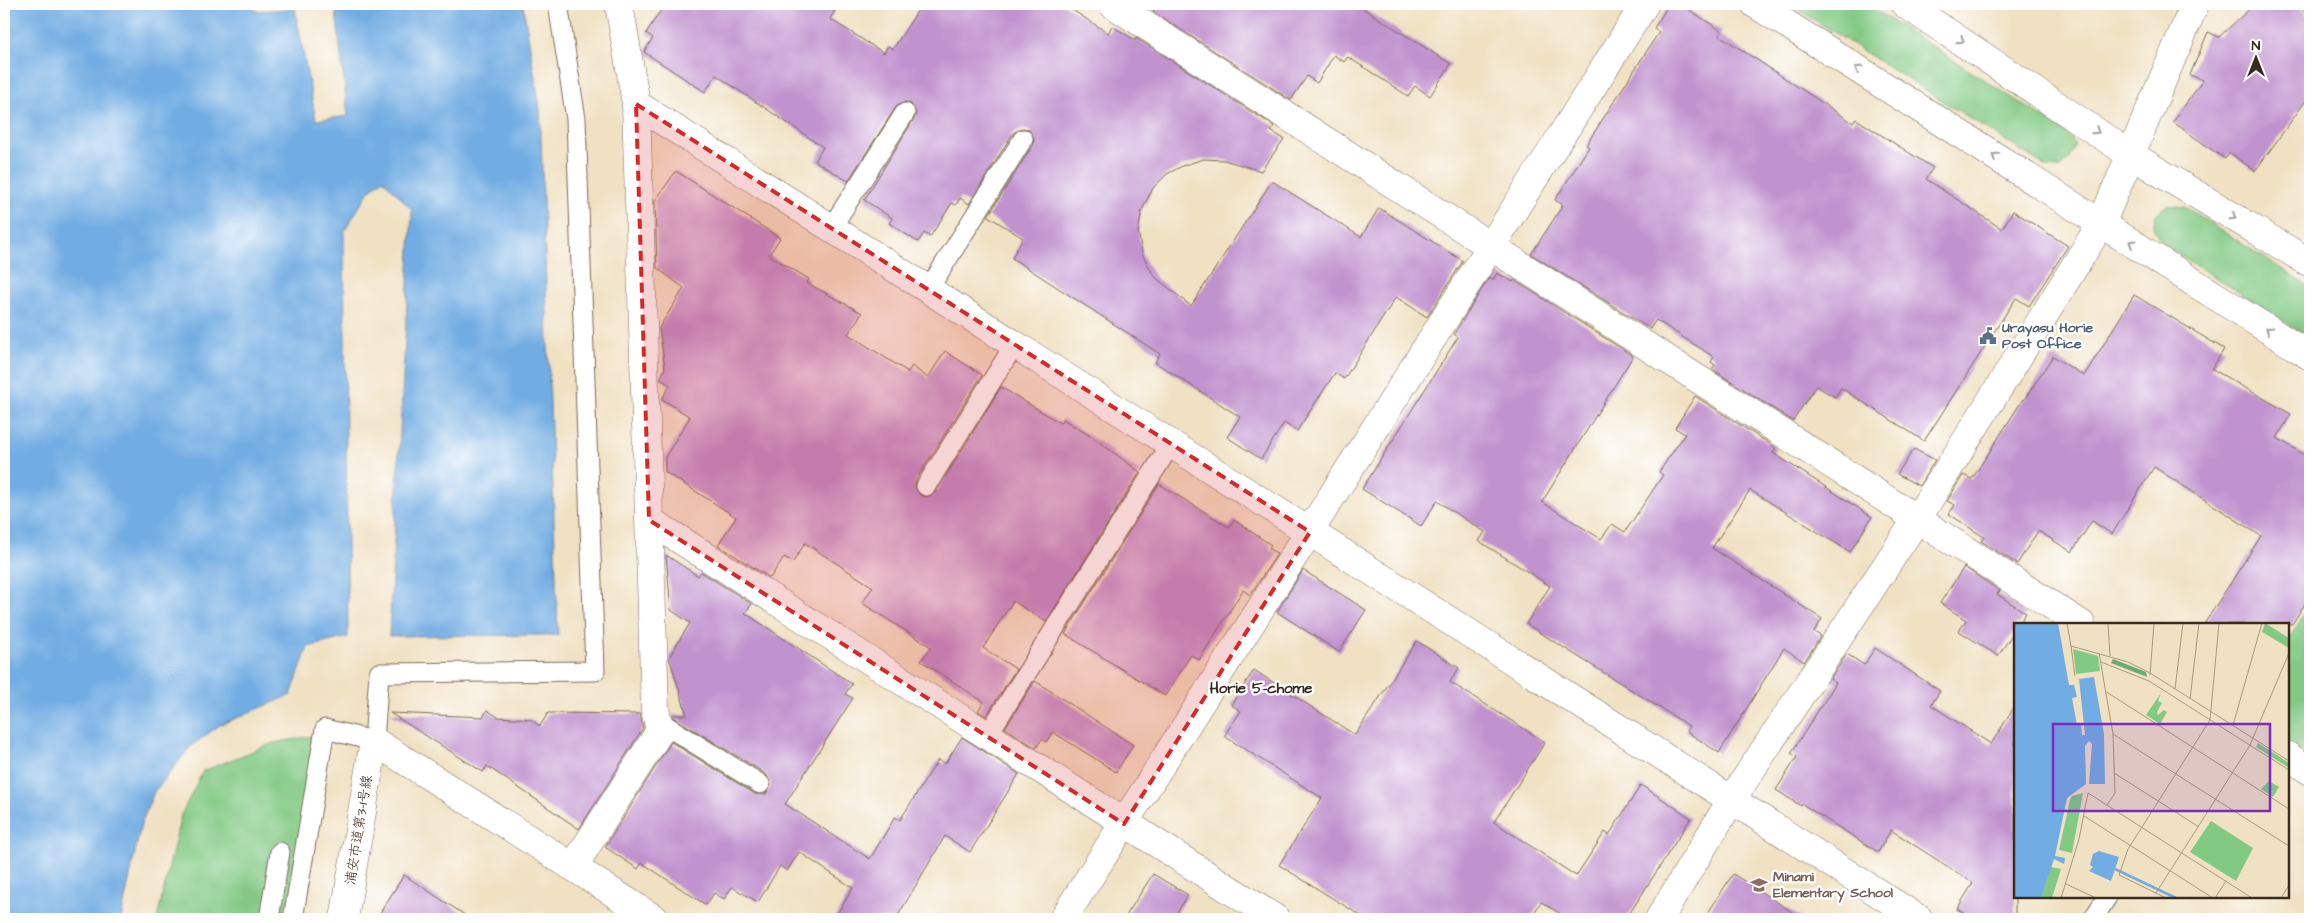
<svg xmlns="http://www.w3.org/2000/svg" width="2314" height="923" viewBox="0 0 2314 923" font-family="'Architects Daughter','Klee One',sans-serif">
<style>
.green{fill:#82c984;stroke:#5e7a51}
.water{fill:#71ace2;stroke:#566b80}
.building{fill:#c092ce}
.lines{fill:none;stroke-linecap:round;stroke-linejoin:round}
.service-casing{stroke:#7a6a58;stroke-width:21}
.minor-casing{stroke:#7a6a58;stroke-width:29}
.tertiary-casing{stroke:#7a6a58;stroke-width:29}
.service{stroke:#fff;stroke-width:19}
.minor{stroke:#fff;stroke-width:28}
.tertiary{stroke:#fff;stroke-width:28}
.oneway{stroke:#a79f9a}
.marked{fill:#d62828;fill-opacity:0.2;stroke:#d62828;stroke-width:4;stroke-dasharray:10 6;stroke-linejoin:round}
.labels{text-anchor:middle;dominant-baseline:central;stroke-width:4.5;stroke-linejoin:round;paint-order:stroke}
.service-label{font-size:14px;font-weight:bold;fill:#4e5e75;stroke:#fff;text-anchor:start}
.street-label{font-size:14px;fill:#3b2a1e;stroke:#fff}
.education-label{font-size:14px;font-weight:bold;fill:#785e54;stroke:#fff;text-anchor:start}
.neighbourhood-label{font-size:15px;font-weight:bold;fill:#3b2a1e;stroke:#fff}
.inset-river{fill:none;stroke:#71ace2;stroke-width:2.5}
.inset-road{fill:none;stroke:#a89881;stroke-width:1}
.view{fill:#7b2cbf;fill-opacity:0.15;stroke:#7b2cbf;stroke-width:2.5}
.inset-edge{fill:none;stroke:#3b2a1e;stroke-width:2.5}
</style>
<rect width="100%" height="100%" fill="#fff"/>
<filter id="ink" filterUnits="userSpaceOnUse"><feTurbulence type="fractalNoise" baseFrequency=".02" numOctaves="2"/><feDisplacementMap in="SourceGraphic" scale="10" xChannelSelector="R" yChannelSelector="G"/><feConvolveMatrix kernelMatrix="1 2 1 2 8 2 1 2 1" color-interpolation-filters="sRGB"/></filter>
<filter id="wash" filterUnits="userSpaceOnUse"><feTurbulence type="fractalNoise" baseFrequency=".0096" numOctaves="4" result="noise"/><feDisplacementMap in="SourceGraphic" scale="20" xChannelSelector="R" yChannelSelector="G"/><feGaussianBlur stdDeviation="1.12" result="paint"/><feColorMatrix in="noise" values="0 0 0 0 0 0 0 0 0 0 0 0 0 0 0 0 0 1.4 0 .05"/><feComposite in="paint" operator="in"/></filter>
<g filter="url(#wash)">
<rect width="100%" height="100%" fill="#f0e1c3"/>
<path class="green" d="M 1789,4 L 1866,4 L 2067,133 L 2075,145 L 2069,159 L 2060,168 L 2047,167 Z
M 2167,205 L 2185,207 L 2310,287 L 2310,338 L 2163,244 L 2153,228 L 2156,214 Z
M 2309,607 L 2310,608 L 2310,757 L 2288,742 L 2288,640 Z
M 319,735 L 287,919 L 157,919 L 181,815 L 203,771 L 273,743 Z"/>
<path class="water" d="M 4,4 L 253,4 L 254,11 L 295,9 L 316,120 L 348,116 L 335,4 L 523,4 L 540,109 L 558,635 L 389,636 L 412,210 L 383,179 L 369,191 L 344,232 L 348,637 L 308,647 L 291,695 L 220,725 L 191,746 L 154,792 L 141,824 L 121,919 L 4,919 Z"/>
<g id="blocks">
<path class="building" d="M 665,4 L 839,4 L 830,19 L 884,53 L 888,46 L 893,49 L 922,4 L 1063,4 L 1108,33 L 1112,26 L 1135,40 L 1136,38 L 1274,126 L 1271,131 L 1284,139 L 1261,171 L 1224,160 L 1203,159 L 1182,166 L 1167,174 L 1153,188 L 1142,210 L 1138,232 L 1143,256 L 1154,276 L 1191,306 L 1272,181 L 1361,237 L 1379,208 L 1463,261 L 1427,317 L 1396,297 L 1344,379 L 1335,373 L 1297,431 L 1284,423 L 1261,459 L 1227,437 L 1240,417 L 1155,362 L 1160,354 L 1012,258 L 1023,238 L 988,216 L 1033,145 L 1034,139 L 1029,130 L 1023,128 L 1013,133 L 969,204 L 960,198 L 956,205 L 952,203 L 930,237 L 924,233 L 918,242 L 889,223 L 892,218 L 864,200 L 914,119 L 916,113 L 911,104 L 905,102 L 896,107 L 848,181 L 815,161 L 823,147 L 716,75 L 705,92 L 644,52 L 653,38 L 646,33 Z
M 1158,4 L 1356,4 L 1451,64 L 1430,96 L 1415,86 L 1408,96 L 1348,57 L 1344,62 L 1334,55 L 1317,83 L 1307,76 L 1291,100 L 1153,12 Z
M 1669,4 L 1680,4 L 1722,31 L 1719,35 L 1853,123 L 1856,119 L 1933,168 L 1926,179 L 2002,229 L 2013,211 L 2068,246 L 2029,306 L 2016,298 L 1924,441 L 1841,388 L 1835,397 L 1816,386 L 1793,421 L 1712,369 L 1715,365 L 1711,362 L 1714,357 L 1656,320 L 1650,329 L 1531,254 L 1563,205 L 1555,200 L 1589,147 L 1586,145 L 1659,32 L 1654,28 Z
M 2255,4 L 2297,4 L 2310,18 L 2310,95 L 2255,171 L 2230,153 L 2225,159 L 2173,122 L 2203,80 L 2190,75 L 2208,32 L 2219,37 Z
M 676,171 L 780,238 L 769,255 L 809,279 L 807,283 L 862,313 L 848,334 L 908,372 L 912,366 L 928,378 L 945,351 L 982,375 L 916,480 L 915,486 L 920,495 L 926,497 L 936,492 L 1001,387 L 1060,423 L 1063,419 L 1095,439 L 1140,472 L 1046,622 L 1013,601 L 983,648 L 1016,669 L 986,716 L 978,711 L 984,702 L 921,661 L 931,647 L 862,603 L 873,587 L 805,543 L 793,562 L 784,557 L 770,578 L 718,545 L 736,517 L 665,472 L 665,457 L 690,417 L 662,399 L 670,385 L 660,379 L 665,368 L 659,328 L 684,288 L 657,268 L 655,201 Z
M 1497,273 L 1513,282 L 1514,280 L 1633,356 L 1542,502 L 1601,539 L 1612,524 L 1625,532 L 1663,475 L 1659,472 L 1685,434 L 1675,428 L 1695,396 L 1776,448 L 1773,453 L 1872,517 L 1850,552 L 1750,490 L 1712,548 L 1822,619 L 1814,632 L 1821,636 L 1804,662 L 1784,648 L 1719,753 L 1686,731 L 1689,726 L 1526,624 L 1550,586 L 1479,541 L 1485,532 L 1437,501 L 1421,526 L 1362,489 L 1458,337 L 1454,334 L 1489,278 L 1493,280 Z
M 2134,295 L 2224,349 L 2212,369 L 2291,414 L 2277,438 L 2310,458 L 2310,596 L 2292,624 L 2204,624 L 2261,536 L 2154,467 L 2112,534 L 2092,521 L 2072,552 L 2038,531 L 2017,564 L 1981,541 L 1984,537 L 1949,514 L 1955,505 L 1947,501 L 1963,475 L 1972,479 L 2023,399 L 2024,400 L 2053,356 L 2084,376 Z
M 1914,449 L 1935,460 L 1919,486 L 1897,474 Z
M 1159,484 L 1229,527 L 1234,520 L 1271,545 L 1269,548 L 1277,554 L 1250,595 L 1243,590 L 1199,660 L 1191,655 L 1165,696 L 1065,634 Z
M 666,555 L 698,576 L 701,572 L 752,604 L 745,613 L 852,684 L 845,694 L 853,698 L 785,804 L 870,859 L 895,817 L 900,820 L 938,760 L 945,764 L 962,737 L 1019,774 L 970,852 L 945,836 L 896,919 L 834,919 L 853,888 L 799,852 L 787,871 L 780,866 L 758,902 L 732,887 L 724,899 L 714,893 L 706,905 L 642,863 L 638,869 L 605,847 L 671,742 L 755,794 L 766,794 L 771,785 L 766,774 L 673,717 L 672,715 L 687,715 L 669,657 L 690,623 L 671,610 Z
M 1964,567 L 2000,591 L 1997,594 L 2026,613 L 2019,624 L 2015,624 L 2015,630 L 1998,656 L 1959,631 L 1966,620 L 1940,603 Z
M 1303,570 L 1366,610 L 1339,652 L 1277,612 Z
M 1417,641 L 1459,668 L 1450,682 L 1545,742 L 1494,822 L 1576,876 L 1605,832 L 1609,835 L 1641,785 L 1691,818 L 1626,919 L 1569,919 L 1541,902 L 1530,919 L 1366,919 L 1279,865 L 1322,798 L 1224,736 L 1241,711 L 1231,705 L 1254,670 L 1355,735 Z
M 1875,648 L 1940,691 L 1931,705 L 1991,744 L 2015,706 L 2015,919 L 1974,919 L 1957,909 L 1973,883 L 1891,830 L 1878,852 L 1802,804 L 1801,806 L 1776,790 L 1797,757 L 1791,753 L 1836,683 L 1830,679 L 1847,654 L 1864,665 Z
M 1035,681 L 1133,745 L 1116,772 L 1053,732 L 1046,742 L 1042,739 L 1036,748 L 1005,728 Z
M 487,710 L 498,717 L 530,719 L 540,726 L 548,713 L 640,714 L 643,728 L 579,829 L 487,766 L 483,772 L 390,713 L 483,717 Z
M 1153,874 L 1188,895 L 1173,919 L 1124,919 Z
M 1733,874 L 1803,919 L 1704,919 Z
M 404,875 L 471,919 L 376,919 Z"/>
</g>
</g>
<g filter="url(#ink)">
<use href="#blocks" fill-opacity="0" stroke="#7a6a58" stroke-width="1"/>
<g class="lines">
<g class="service-casing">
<path id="service" d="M 831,228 L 905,113
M 928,290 L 1023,139
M 926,486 L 1015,344
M 657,720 L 760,784
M 987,736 L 1171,444
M 269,919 L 280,852
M 293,919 L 325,729 L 374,741 L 379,673 L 595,671 L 576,119 L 558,4
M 2093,919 L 2107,897"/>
</g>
<g class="minor-casing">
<path id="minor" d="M 1112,4 L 2081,624
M 636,104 L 1919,919
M 649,520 L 1276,919
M 2288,756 L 2310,771
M 573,867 L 660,731 L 655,709 L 636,104 L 619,4
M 344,919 L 374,741
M 1063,919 L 1645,4
M 1659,919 L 1732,799 L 1917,519 L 2101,224 L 2195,4"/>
</g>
<g class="tertiary-casing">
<path id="tertiary" d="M 1755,4 L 2310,356
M 1905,4 L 2131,155 L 2310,263
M 374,741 L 655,919"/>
</g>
<use href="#service" class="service"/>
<use href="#minor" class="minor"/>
<use href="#tertiary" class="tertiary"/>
</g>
<defs><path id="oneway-chevron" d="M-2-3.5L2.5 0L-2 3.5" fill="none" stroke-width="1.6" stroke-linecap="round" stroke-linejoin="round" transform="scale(1.25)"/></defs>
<g class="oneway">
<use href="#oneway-chevron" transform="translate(1961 40) rotate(34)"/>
<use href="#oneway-chevron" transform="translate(1858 69) rotate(-148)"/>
<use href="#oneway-chevron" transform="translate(2096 131) rotate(34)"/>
<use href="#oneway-chevron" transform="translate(1995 156) rotate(-148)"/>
<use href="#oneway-chevron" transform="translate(2233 217) rotate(31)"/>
<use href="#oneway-chevron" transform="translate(2132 243) rotate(-148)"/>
<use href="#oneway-chevron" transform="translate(2269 330) rotate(-148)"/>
</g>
</g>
<path class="marked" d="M 636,104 L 1310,532 L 1124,824 L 649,520 Z"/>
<defs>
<g id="civic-bare" transform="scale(1.35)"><path d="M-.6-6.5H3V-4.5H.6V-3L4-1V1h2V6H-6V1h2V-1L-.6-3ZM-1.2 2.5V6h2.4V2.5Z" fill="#5c6f8a" stroke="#fff" stroke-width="2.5" paint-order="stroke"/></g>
<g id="school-bare" transform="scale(1.35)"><path d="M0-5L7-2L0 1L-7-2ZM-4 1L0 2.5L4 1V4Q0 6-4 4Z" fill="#8d6e63" stroke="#fff" stroke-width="2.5" paint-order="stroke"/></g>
</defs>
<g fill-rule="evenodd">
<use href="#civic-bare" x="1988" y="336"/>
<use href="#school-bare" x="1759" y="885"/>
</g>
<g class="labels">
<g class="service-label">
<text x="2002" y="328">Urayasu Horie<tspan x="2002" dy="16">Post Office</tspan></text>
</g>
<g class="street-label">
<text transform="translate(359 830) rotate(-81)">浦安市道第3-1号線</text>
</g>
<g class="education-label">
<text x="1773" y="877">Minami<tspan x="1773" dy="16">Elementary School</tspan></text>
</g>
<g class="neighbourhood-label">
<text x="1261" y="688">Horie 5-chome</text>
</g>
</g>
<g transform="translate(2014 623)">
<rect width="275" height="275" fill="#f0e1c3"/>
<path d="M 251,0 L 275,15 L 275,25 L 248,9 ZM 59,26 L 84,33 L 86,48 L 62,51 ZM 147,70 L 144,78 L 148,80 L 143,89 L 144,92 L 150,87 L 153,89 L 146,101 L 132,92 ZM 244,120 L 275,140 L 275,145 L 242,124 ZM 255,158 L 265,164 L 259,174 L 247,166 ZM 69,170 L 58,230 L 45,227 L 56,177 L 58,173 ZM 197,198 L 239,225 L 222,258 L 176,229 ZM 37,244 L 47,246 L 38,275 L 27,275 Z" fill="#82c984"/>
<path d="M 99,36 L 132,49 L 133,54 L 97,40 Z" fill="#69ad72"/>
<path d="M 0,0 L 44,0 L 55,62 L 60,62 L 63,74 L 58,75 L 63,102 L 67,102 L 68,112 L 71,112 L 65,56 L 80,54 L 90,111 L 91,161 L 75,161 L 78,121 L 75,118 L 71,123 L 72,161 L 53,175 L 41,233 L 51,235 L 50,241 L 40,236 L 27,275 L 0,275 ZM 85,228 L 105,234 L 97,258 L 75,248 L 79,244 L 76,242 L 79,231 Z" fill="#71ace2"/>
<path class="inset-river" d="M 101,246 L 162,275"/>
<path class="inset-road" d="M 53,0 L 57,23 L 114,39 L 136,50 L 275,138M 94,0 L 96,33M 57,23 L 61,53M 85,30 L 99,111 L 101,170 L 93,182M 87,39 L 135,58 L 275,147M 136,52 L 140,0M 161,66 L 169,0M 91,68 L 275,186M 176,76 L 185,0M 219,102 L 248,0M 99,111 L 275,223M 100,150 L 185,204M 70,193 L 199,275M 52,261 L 82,275M 142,270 L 236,122 L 275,30M 47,275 L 65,216 L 74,170 L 238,275M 152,275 L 105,252 L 114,226 L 196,97 L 205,0M 201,275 L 212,258M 267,275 L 275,262"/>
<path class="view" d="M 39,101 L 256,101 L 256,188 L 39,188 Z"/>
<rect width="275" height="275" class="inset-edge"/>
</g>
<rect width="2314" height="923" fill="none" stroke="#fff" stroke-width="20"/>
<g transform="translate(2256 58)" stroke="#ffffff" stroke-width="4" paint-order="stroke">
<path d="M0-4L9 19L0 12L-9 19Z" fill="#3b2a1e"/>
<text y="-8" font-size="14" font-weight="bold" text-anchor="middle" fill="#3b2a1e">N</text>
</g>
</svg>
